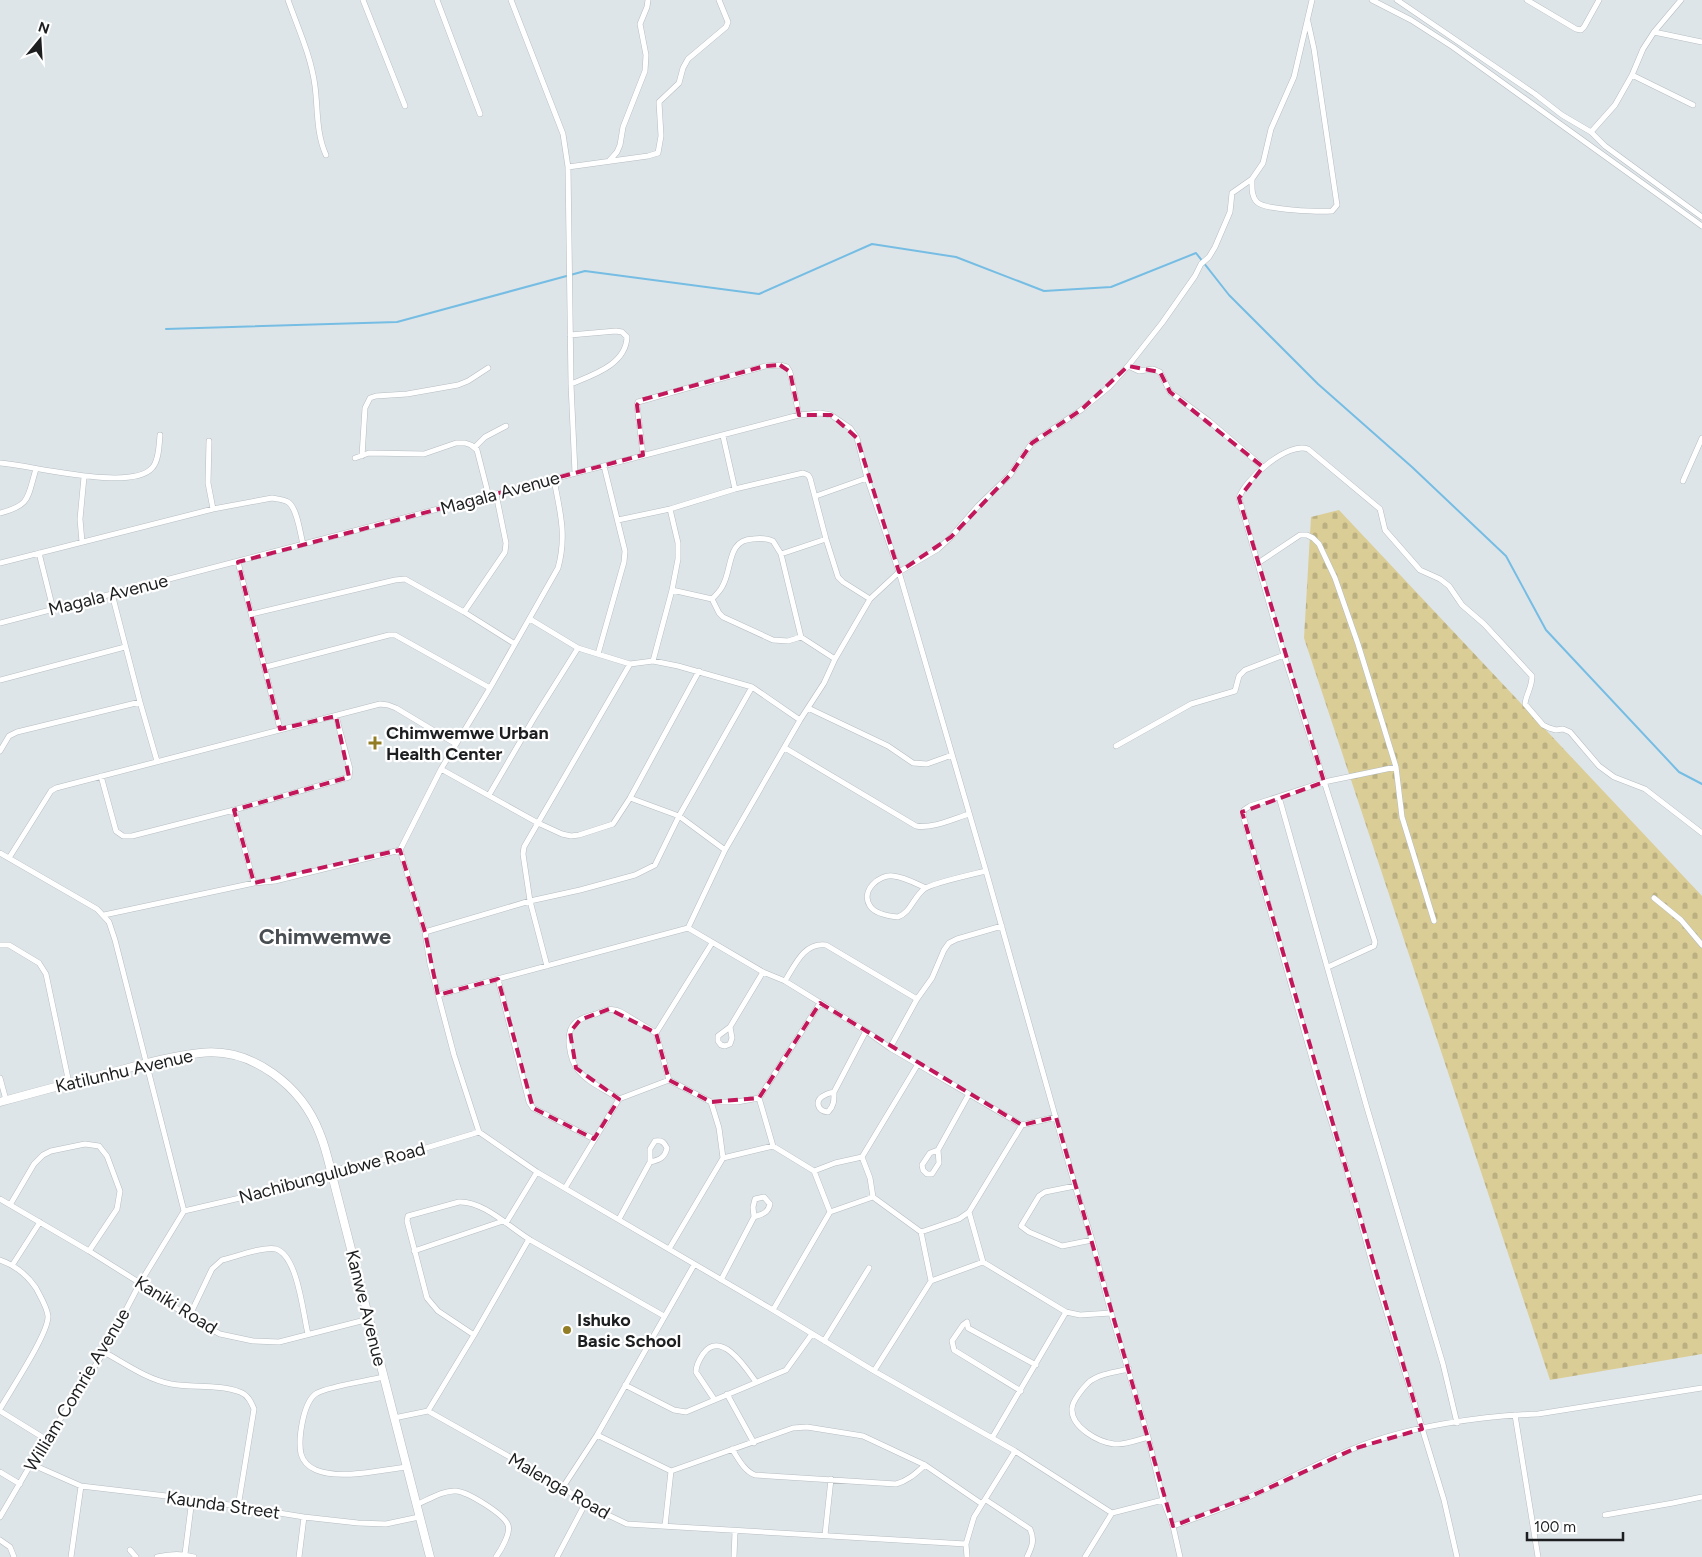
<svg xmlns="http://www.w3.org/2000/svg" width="1702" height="1557" viewBox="0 0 1702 1557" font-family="Figtree,sans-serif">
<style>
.cemetery{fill:url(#cemetery-stones)}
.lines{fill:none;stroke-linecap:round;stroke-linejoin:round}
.stream{stroke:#76bde4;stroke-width:2}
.minor-casing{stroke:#b6bdc1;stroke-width:6}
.secondary-casing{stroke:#b6bdc1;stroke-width:9}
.minor{stroke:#fff;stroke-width:5}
.secondary{stroke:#fff;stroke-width:8}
.marked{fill:none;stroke:#c2185b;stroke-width:4;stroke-dasharray:10 6;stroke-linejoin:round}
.poi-dot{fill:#927d24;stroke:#fff;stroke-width:2}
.labels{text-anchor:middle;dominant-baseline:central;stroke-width:4.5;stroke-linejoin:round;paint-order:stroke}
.street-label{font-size:18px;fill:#1c1e20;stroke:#fff}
.poi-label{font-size:18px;font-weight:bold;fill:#1c1e20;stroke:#fff;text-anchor:start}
.district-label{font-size:22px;font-weight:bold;fill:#484e52;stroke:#fff}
</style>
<defs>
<pattern id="cemetery-stones" width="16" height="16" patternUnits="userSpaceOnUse" patternTransform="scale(1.25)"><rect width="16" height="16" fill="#dbcd96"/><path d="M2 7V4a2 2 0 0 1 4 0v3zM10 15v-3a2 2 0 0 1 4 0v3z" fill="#bbb081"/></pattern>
</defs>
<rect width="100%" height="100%" fill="#dee5e9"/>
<path class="cemetery" d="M 1339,510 L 1702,896 L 1702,1354 L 1550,1380 L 1304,638 L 1311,517 Z"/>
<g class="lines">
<path class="stream" d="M 166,329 L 397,322 L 585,271 L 759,294 L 872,244 L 956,257 L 1044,291 L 1111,287 L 1196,253 L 1229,295 L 1318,384 L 1412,467 L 1506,556 L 1546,630 L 1679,772 L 1702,784"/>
<g class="minor-casing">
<path id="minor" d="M 288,0 C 298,28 311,56 315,86 C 318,109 316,133 326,155
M 363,0 L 405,106
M 437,0 L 480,114
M 511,0 L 563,134 L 568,167 L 571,384 L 575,473
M 1372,0 L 1411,20 L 1453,47 L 1702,226
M 1397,0 L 1535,94 L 1562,115 L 1591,132 L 1605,146 L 1702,217
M 1527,0 L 1576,29 L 1581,30 L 1584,27 L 1599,0
M 1654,32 L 1702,42
M 1632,75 L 1693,105
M 1591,132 L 1615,105 L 1632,75 L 1643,49 L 1654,32 L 1681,0
M 609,161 L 617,152 L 620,145 L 623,127 L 645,71 L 646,55 L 640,24 L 647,7 L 648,0
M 568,167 L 648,156 L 658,153 L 661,136 L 659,102 L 679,83 L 683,68 L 688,59 L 726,27 L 728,22 L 719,0
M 1252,179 C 1252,187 1251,196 1257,202 C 1264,210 1319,212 1332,211 L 1337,205 L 1314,49 L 1308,22
M 570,335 L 616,331 L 622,332 L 627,337 C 626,365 592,375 571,384
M 1128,366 L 1139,371 L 1153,369 L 1160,372 L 1170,392 L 1209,421 L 1263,467
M 723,436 L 735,489
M 209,441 L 208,483 L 213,509
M 475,447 L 485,437 L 506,426
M 643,455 L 637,405 L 638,402 L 765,366 L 780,365 L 787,367 L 790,372 L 799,415
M 362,456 L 365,408 L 370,398 L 376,396 L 407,394 L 458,385 L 468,381 L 488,368
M 355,458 L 369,453 L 424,454 L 456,443 L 465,443 L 471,445 L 477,450 L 489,497
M 0,463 C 30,465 131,492 152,468 C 159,461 159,445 160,435
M 554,480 C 560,511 567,536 558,568 L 490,688 L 441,769 L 400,850 L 425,932 L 430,964 L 454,1055 L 479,1132 L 537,1172 L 773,1310 L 874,1371 L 1015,1451 L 1112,1513 L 1085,1557
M 1683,481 L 1702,438
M 816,496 L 867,478
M 0,513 C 31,505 27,498 36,469
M 618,520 L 670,509 L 735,489 L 803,473 L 808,475 L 810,478 L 826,539 L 838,577 L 843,582 L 870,599
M 82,542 L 80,519 L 84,477
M 39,553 L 53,609
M 781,554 L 826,539
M 238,562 L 280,729
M 0,563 L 213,509 L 272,498 C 277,499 283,499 288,502 C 297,507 300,533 303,544
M 1258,563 L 1300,535 L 1307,535 L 1313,538 L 1319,544 L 1335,578 L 1358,644 L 1396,767 L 1402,817 L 1434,921
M 672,590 L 712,599
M 112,594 L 140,702
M 712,599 C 716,595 720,591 722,587 C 733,569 726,540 753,539 C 760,538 766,538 773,541 L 781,554 L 801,637 L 835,659
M 712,599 L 719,613 L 723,617 L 773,640 L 788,641 L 801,637
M 464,612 L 505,552 L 506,543 L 496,494
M 252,614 L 395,580 L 405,579 L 464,612 L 515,644
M 530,619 L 578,648 L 630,664 L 653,661 L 678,666 L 752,687 L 800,720
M 0,623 L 799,415 L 820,413 L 831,415 L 850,428 L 857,438 L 867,478 L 899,572 L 986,871 L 1075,1186 L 1092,1240 L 1111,1313 L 1148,1437 L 1163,1500 L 1173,1526 L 1180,1557
M 598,654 L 624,562 L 625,551 L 604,466
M 653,661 L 672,590 L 678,559 L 678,543 L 670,509
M 266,667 L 389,635 L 395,635 L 490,688
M 0,680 L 125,647
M 808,708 L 888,746 L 913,763 L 927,764 L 952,755
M 1116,746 L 1191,704 L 1235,691 L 1239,676 L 1245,670 L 1284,655
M 785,748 L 916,826 C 932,829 953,819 969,814
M 0,751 L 9,736 L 17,732 L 140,702 L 157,761
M 1396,767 L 1324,782 L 1250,806 L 1244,810 L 1243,815 L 1319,1083 L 1347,1171 L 1375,1274 L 1444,1500 L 1457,1557
M 441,769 L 538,823 L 562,834 L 571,836 L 579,835 L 613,824 L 630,798 L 699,671
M 101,776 L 116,831 L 123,836 L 132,836 L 234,810 L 349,777 L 350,769 L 336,716
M 489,795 L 534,718 L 578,648
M 1279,797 L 1367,1108 L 1443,1364 L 1457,1423
M 630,798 L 679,816 L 725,850
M 234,810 L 254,883
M 0,853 L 97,909 L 109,922 L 115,940 L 184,1211
M 9,858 L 51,791 L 56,788 L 380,704 L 388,705 L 396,708 L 456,744
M 926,888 C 915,883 904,877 893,876 C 879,874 860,891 870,906 C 875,914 888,916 898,917 C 911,912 913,898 924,889 C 932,883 974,874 986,871
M 1654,898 L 1681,920 L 1702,945
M 104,915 L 254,883 L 275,881 L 400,850
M 688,928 L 725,850 L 800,720 L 824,683 L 835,659 L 870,599 L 899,572 L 938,549 L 951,537 L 978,506 L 1010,475 L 1032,443 L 1081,410 L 1109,387 L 1128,366 L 1162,323 L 1195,276 L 1201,264 L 1209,257 L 1215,247 L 1230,212 L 1232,193 L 1252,179 L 1263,163 L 1271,129 L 1294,77 L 1312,0
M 425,932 L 530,901 L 580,890 L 635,875 L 655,865 L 679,816 L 752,687
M 0,945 L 9,945 L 39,963 L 46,974 L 69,1083
M 547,966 L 530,901 L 523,854 L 524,847 L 630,664
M 1328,967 L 1374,946 L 1375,942 L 1284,655 L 1239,498 C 1244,480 1288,441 1308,449 L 1380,509 L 1385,530 L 1420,570 L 1440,579 L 1449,586 L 1462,605 L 1484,624 L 1532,676 C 1532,688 1526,694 1525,704 L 1543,725 L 1549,728 L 1556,730 L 1563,729 L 1570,732 L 1599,766 L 1614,777 L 1645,789 L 1702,833
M 498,979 L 529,1102 L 533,1108 L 594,1139
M 785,981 C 795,965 804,942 826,945 L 917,999
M 438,995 L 688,928 L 763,972 L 785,981 L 866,1031 L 890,1048 L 1022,1125 L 1056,1117
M 730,1027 L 732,1038 L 730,1044 L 725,1046 L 721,1045 L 718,1041 L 718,1036 L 730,1027 L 763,972
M 656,1033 L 712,943
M 890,1048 L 917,999 L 932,978 L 944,950 L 949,943 L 957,939 L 1002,926
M 0,1078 L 6,1100
M 834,1092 C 831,1093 828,1093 825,1095 C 814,1100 817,1111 828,1112 C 834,1106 834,1101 834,1092 L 866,1031
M 759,1098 L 773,1146 L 814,1171 L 830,1212
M 619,1099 C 606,1090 587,1082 578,1070 C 570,1060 564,1033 575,1023 C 580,1018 589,1016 596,1014 C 605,1010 612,1007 621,1012 L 656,1033 L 669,1080 L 711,1102 L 737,1102 L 759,1098 L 820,1003
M 938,1150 L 930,1153 L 922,1165 L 923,1170 L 927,1174 L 932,1174 L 939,1163 L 938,1150 L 969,1094
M 862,1157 L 870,1178 L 873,1197 L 921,1232 L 931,1281
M 723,1158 L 773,1146
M 814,1171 L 835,1163 L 862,1157 L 918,1064
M 1075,1186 L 1045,1192 L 1039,1196 L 1021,1226 L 1029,1232 L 1062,1246 L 1092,1240
M 565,1188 L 619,1099 L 669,1080
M 0,1199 L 89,1251 L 140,1283 L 189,1317 L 220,1334 L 253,1341 L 279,1342 L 369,1319
M 10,1205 L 34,1164 L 43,1155 L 51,1151 L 85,1144 L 99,1146 L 107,1156 L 120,1191 L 117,1209 L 89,1251
M 184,1211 L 240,1198 L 331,1171 L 396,1157 L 479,1132
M 969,1212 L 983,1262 L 1066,1312 L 1080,1315 L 1111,1313
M 619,1219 L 650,1162 L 650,1149 L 655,1141 C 662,1140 664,1142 667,1148 C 665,1158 659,1160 650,1162
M 506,1223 L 537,1172
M 921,1232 L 959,1219 L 969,1212 L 1022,1125
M 669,1249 L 723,1158 L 719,1128 L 711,1102
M 414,1251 L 503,1221
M 0,1260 C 15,1265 27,1275 36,1288 C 40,1296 47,1307 48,1316 C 49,1333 10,1391 0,1409
M 13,1264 L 40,1222
M 721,1280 L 754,1217 L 753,1207 L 755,1199 L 764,1197 L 770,1204 C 768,1213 763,1214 754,1217
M 773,1310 L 830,1212 L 873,1197
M 189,1317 L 212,1269 L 222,1260 C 235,1257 264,1246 276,1249 C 298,1256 303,1314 308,1334
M 474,1335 L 438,1311 L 427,1298 L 407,1221 L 408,1216 L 459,1202 C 484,1201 510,1228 532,1241 C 576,1266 620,1291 664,1316
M 824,1341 L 869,1268
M 104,1352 C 126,1364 146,1379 171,1384 C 193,1388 219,1384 240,1392 C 248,1395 251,1402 254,1409 L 238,1507
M 1129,1369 C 1116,1372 1098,1374 1088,1383 C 1083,1388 1072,1401 1072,1409 C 1071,1427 1098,1442 1114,1444 C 1125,1445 1137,1440 1148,1437
M 874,1371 L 931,1281 L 983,1262
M 383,1377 C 367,1381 330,1386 317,1393 C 303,1401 298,1439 301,1454 C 303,1461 309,1467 316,1470 C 340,1480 381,1470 406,1467
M 625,1385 L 674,1410 L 686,1412 L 786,1370 L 812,1334
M 1021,1391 L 954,1350 L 952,1341 L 963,1325 L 967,1322 L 968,1328 L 1036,1365
M 727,1394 L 754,1443
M 714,1399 L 696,1372 C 696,1365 699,1360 703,1354 C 721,1329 746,1368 756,1382
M 0,1411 L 47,1440
M 428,1411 L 474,1335 L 529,1239
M 1515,1415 L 1538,1557
M 394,1418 L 428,1411 L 563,1487 L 585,1504 L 627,1524 L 966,1544
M 597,1435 L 694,1265
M 992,1438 L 1066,1312
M 732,1449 C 738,1458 744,1471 755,1475 L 896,1484 C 908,1481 916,1473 925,1465
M 31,1464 L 81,1486 L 192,1499 L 304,1517 L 358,1523 L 386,1524 L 419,1517
M 0,1472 L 20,1484
M 563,1487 L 597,1435 L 671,1471 L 793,1428 L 807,1427 L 863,1436 L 925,1465 L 982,1504
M 986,1500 L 1030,1529 C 1035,1540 1032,1547 1027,1557
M 416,1505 C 428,1500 443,1490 456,1491 C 468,1492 504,1514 508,1525 C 511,1533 501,1550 496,1557
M 1112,1513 L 1163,1500
M 1605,1515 L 1673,1503 L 1702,1497
M 0,1517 L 31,1464 L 104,1352 L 140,1283 L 184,1211
M 665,1526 L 671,1471
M 1173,1526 C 1199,1517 1225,1508 1251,1496 C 1286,1480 1320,1462 1355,1448 C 1409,1426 1481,1416 1538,1414 L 1702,1388
M 825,1535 L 831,1479
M 0,1540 L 10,1547 L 14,1557
M 130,1550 L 136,1557
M 185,1554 L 192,1499
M 71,1557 L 81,1486
M 157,1557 C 170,1554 181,1553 194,1557
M 299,1557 L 304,1517
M 557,1557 L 585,1504
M 734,1557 L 735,1532
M 967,1557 L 966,1544 L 974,1517 L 1015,1451"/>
</g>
<g class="secondary-casing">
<path id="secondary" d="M 0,1102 C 40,1091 81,1080 121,1070 C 147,1063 173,1056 200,1053 C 252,1047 302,1086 320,1134 C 325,1146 328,1159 331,1171 L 430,1557"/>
</g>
<use href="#minor" class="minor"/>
<use href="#secondary" class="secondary"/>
</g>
<path class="marked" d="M 780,365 L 790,372 L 799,415 L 831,415 L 857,438 L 899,572 L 951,537 L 1010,475 L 1032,443 L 1081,410 L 1128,366 L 1160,372 L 1170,392 L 1263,467 L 1239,498 L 1324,782 L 1242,812 L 1422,1429 L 1356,1448 L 1249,1497 L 1173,1526 L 1056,1117 L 1022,1125 L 820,1003 L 759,1098 L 711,1102 L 669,1080 L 656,1033 L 609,1009 L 580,1020 L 570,1032 L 576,1068 L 619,1099 L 594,1139 L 533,1108 L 498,979 L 438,995 L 425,932 L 400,850 L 254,883 L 234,810 L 349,777 L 336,716 L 280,729 L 238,562 L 643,455 L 637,405 L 641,400 L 765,366 Z"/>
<g class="poi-dot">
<path d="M372.5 735.5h5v5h5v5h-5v5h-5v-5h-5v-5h5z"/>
<circle cx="567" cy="1330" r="5"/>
</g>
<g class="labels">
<g class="street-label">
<text transform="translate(500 493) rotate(-15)">Magala Avenue</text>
<text transform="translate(108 595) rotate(-14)">Magala Avenue</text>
<text transform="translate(124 1071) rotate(-13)">Katilunhu Avenue</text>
<text transform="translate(332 1173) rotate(-15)">Nachibungulubwe Road</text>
<text transform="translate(176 1305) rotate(32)">Kaniki Road</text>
<text transform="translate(366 1308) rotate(76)">Kanwe Avenue</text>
<text transform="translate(77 1390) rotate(-59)">William Comrie Avenue</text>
<text transform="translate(559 1486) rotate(30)">Malenga Road</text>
<text transform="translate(223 1505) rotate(8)">Kaunda Street</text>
</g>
<g class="poi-label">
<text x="386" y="733">Chimwemwe Urban<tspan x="386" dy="21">Health Center</tspan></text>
<text x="577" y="1320">Ishuko<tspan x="577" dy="21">Basic School</tspan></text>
</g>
<g class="district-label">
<text x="325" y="936">Chimwemwe</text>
</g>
</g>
<g transform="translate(40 40) rotate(18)" stroke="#ffffff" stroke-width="4" paint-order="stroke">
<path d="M0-4L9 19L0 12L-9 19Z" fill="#1c1e20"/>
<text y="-8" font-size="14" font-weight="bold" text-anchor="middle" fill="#1c1e20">N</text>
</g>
<path d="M1527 1532v8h96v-8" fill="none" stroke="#1c1e20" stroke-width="2.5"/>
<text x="1534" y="1532" font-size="15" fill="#1c1e20" stroke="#ffffff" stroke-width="4" paint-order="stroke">100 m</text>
</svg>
